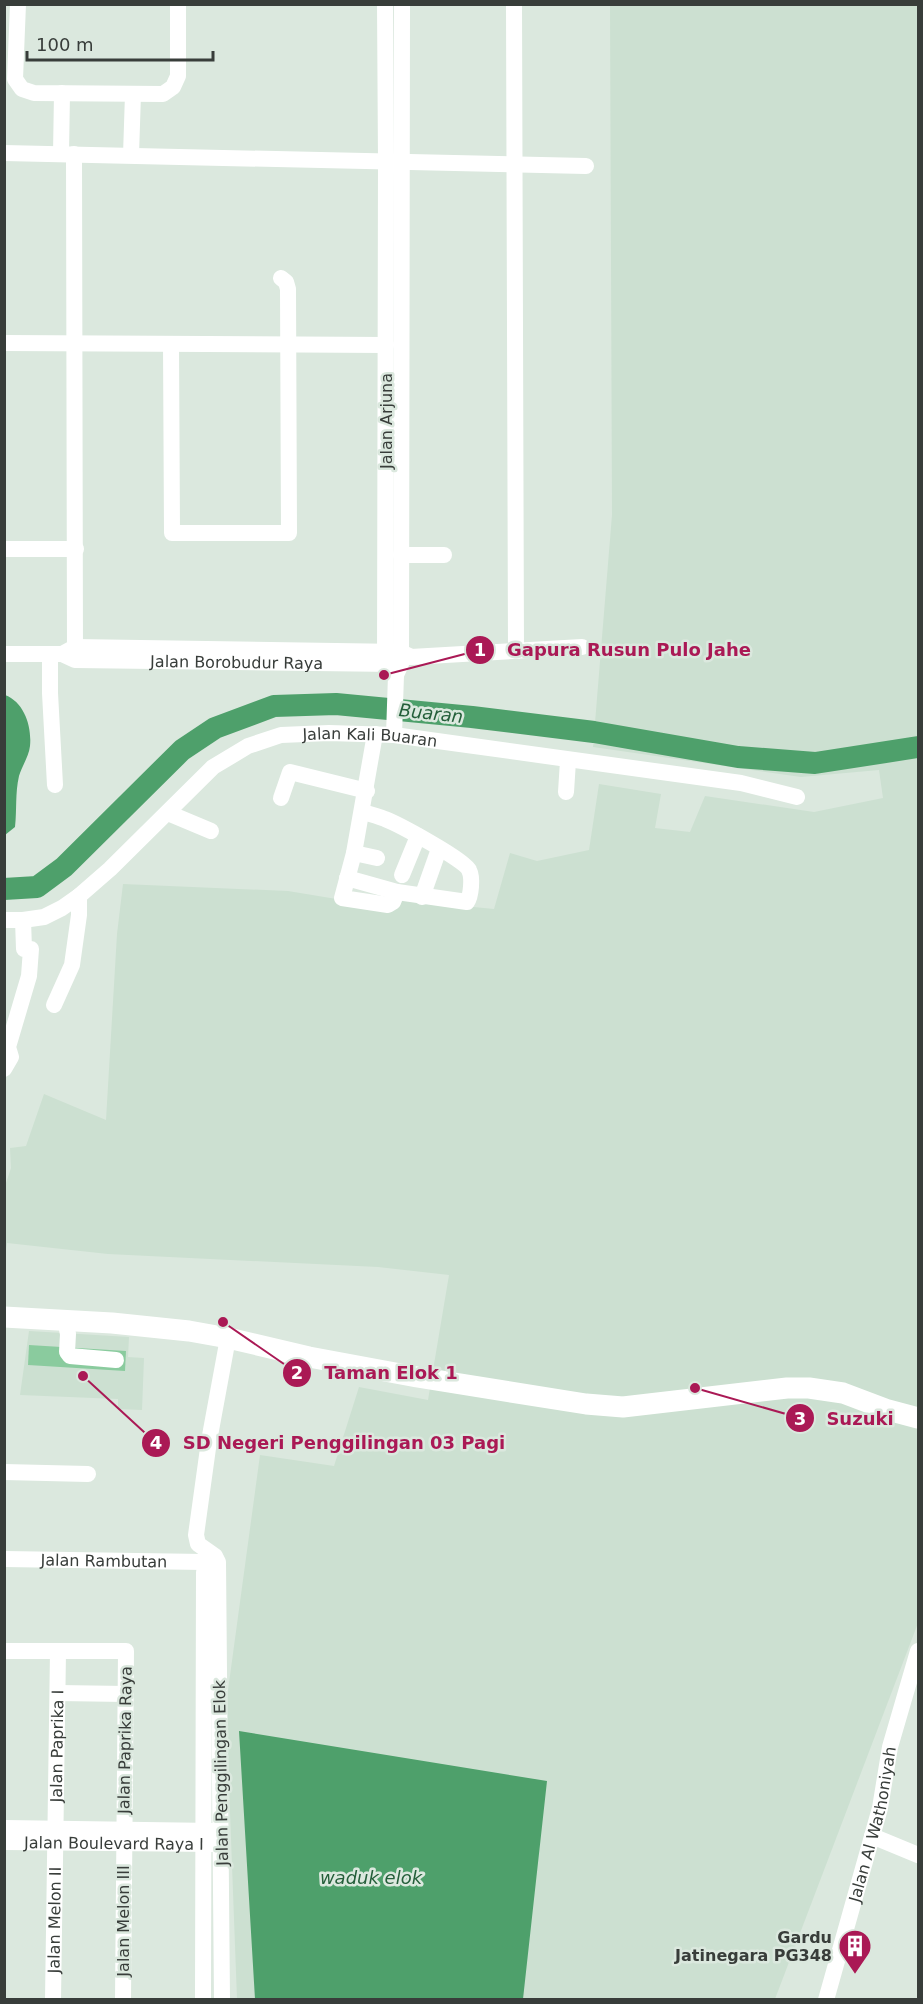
<svg xmlns="http://www.w3.org/2000/svg" width="923" height="2004" viewBox="0 0 923 2004" font-family="'DejaVu Sans',sans-serif">
<style>
.built{fill:#cce0d1}
.green{fill:#8acb9e}
.water{fill:#4ea06b}
.lines{fill:none;stroke-linecap:round;stroke-linejoin:round}
.river{stroke:#4ea06b;stroke-width:22}
.minor{stroke:#fff;stroke-width:16}
.major{stroke:#fff;stroke-width:21}
.labels{text-anchor:middle;dominant-baseline:central;stroke-width:5;stroke-linejoin:round;paint-order:stroke}
.street-label{font-size:16px;fill:#383d3a;stroke:#dbe8de}
.poi-label{font-size:16px;font-weight:bold;fill:#383d3a;stroke:#dbe8de;text-anchor:end}
.water-label{font-size:18px;font-style:italic;fill:#245f3a;stroke:#dbe8de}
.leader{fill:none;stroke:#aa1955;stroke-width:2}
.callout-dot{fill:#aa1955;stroke:#dbe8de;stroke-width:2}
.mark-label{font-size:18px;text-anchor:middle;font-weight:bold;fill:#fff}
.callout-label{font-size:18px;text-anchor:middle;font-weight:bold;fill:#aa1955;stroke:#dbe8de;stroke-width:5;stroke-linejoin:round;paint-order:stroke}
</style>
<rect width="100%" height="100%" fill="#dbe8de"/>
<path class="built" d="M 610,5 L 918,5 L 918,1623 L 775,1999 L 237,1999 L 226,1705 L 260,1455 L 334,1466 L 359,1387 L 428,1400 L 449,1275 L 378,1267 L 108,1254 L 7,1243 L 5,1257 L 4,1189 L 11,1168 L 10,1148 L 26,1146 L 44,1094 L 106,1120 L 117,934 L 123,884 L 288,891 L 397,909 L 402,900 L 494,909 L 510,853 L 537,861 L 589,850 L 599,784 L 661,794 L 655,828 L 690,832 L 705,796 L 814,812 L 883,798 L 879,770 L 801,777 L 593,747 L 612,515 Z
M 29,1331 L 129,1337 L 128,1357 L 144,1358 L 142,1410 L 118,1409 L 118,1399 L 20,1395 Z"/>
<path class="green" d="M 29,1345 L 126,1351 L 125,1371 L 28,1365 Z"/>
<path class="water" d="M 5,695 C 24,702 32,726 30,746 C 29,756 22,766 19,776 C 15,793 17,810 15,827 L 5,835 Z
M 239,1731 L 547,1781 L 523,1999 L 255,1999 Z"/>
<g class="lines">
<path class="river" d="M 4,889 L 37,887 L 64,867 L 182,750 L 215,728 L 274,706 L 336,704 L 472,717 L 594,732 L 738,757 L 815,763 L 918,747"/>
<g class="minor">
<path d="M 18,4 L 15,79 L 22,89 L 34,93 L 163,94 L 173,87 L 178,76 L 178,4"/>
<path d="M 385,4 L 386,162 L 385,664 L 396,675"/>
<path d="M 514,4 L 516,651"/>
<path d="M 4,153 L 586,166"/>
<path d="M 61,154 L 62,93"/>
<path d="M 74,154 L 75,656"/>
<path d="M 131,155 L 133,94"/>
<path d="M 4,343 L 386,345"/>
<path d="M 171,344 L 172,533 L 289,533 L 288,289 L 286,282 L 281,278"/>
<path d="M 4,549 L 76,549"/>
<path d="M 401,555 L 444,555"/>
<path id="s1" d="M 4,654 L 62,654 L 75,660 L 395,664"/>
<path d="M 50,654 L 50,693 L 55,785"/>
<path d="M 62,654 L 75,647 L 401,652 L 411,657 L 582,647"/>
<path d="M 375,734 L 354,853 L 342,898 L 388,905 L 393,902 L 397,892"/>
<path d="M 394,735 L 396,675 L 401,664 L 402,4"/>
<path d="M 566,792 L 568,761"/>
<path d="M 281,798 L 290,772 L 367,791"/>
<path d="M 168,813 L 211,831"/>
<path d="M 354,853 L 377,858"/>
<path d="M 402,875 L 418,836"/>
<path d="M 347,878 L 397,892 L 467,902 C 471,896 473,878 469,870 C 465,860 398,824 385,819 C 378,816 370,814 362,812"/>
<path d="M 422,897 L 439,849"/>
<path id="s2" d="M 4,920 L 23,920 L 44,917 L 62,908 L 79,896 L 110,869 L 213,767 L 248,746 L 281,735 L 329,733 L 394,735 L 741,783 L 797,797"/>
<path d="M 54,1005 L 72,965 L 79,915 L 79,896"/>
<path d="M 4,1069 L 11,1057 L 8,1047 L 29,976 L 31,949 L 24,949 L 23,920"/>
<path d="M 65,1320 L 68,1334 L 67,1352 L 70,1356 L 116,1360"/>
<path d="M 4,1472 L 88,1474"/>
<path id="s3" d="M 4,1559 L 204,1562"/>
<path d="M 4,1651 L 126,1651 L 123,2000"/>
<path d="M 58,1693 L 126,1694"/>
<path d="M 4,1828 L 215,1831"/>
<path d="M 872,1836 L 918,1855"/>
<path id="s4" d="M 4,1842 L 215,1844"/>
<path id="s5" d="M 53,2000 L 58,1651"/>
<path d="M 203,2000 L 204,1573 L 207,1552"/>
<path d="M 222,2000 L 218,1562 L 215,1556 L 198,1544 L 196,1535 L 209,1441 L 228,1338"/>
<path id="s6" d="M 826,2000 L 880,1808 L 890,1747 L 918,1651"/>
</g>
<path class="major" d="M 4,1317 L 112,1323 L 189,1331 L 228,1338 L 309,1357 L 417,1377 L 586,1404 L 623,1407 L 787,1388 L 809,1388 L 843,1393 L 888,1410 L 918,1418"/>
</g>
<defs>
<g id="building-pin" transform="scale(1.725)"><path d="M0 17L-7.5 6A9.5 9.5 0 1 1 7.5 6Z" fill="#aa1955" stroke="#dbe8de"/><path d="M-4-6H4V6H1V3H-1V6H-4ZM-2.5-4.3h1.7v1.8h-1.7ZM.8-4.3h1.7v1.8H.8ZM-2.5-1h1.7V.8h-1.7ZM.8-1h1.7V.8H.8Z" fill="#fff"/></g>
</defs>
<g fill-rule="evenodd">
<use href="#building-pin" x="855" y="1946"/>
</g>
<g class="labels">
<g class="street-label">
<text transform="translate(386 421) rotate(-90)">Jalan Arjuna</text>
<text stroke="none"><textPath href="#s1" startOffset="234">Jalan Borobudur Raya</textPath></text>
<text stroke="none"><textPath href="#s2" startOffset="432">Jalan Kali Buaran</textPath></text>
<text stroke="none"><textPath href="#s3" startOffset="100">Jalan Rambutan</textPath></text>
<text transform="translate(125 1740) rotate(-89)">Jalan Paprika Raya</text>
<text stroke="none"><textPath href="#s5" startOffset="254">Jalan Paprika I</textPath></text>
<text transform="translate(221 1773) rotate(-91)">Jalan Penggilingan Elok</text>
<text stroke="none"><textPath href="#s6" startOffset="182">Jalan Al Wathoniyah</textPath></text>
<text stroke="none"><textPath href="#s4" startOffset="110">Jalan Boulevard Raya I</textPath></text>
<text stroke="none"><textPath href="#s5" startOffset="80">Jalan Melon II</textPath></text>
<text transform="translate(123 1921) rotate(-90)">Jalan Melon III</text>
</g>
<g class="poi-label">
<text x="832" y="1937">Gardu<tspan x="832" dy="18">Jatinegara PG348</tspan></text>
</g>
<g class="water-label">
<text transform="translate(431 713) rotate(6)">Buaran</text>
<text x="371" y="1877">waduk elok</text>
</g>
</g>
<path class="leader" d="M384 675L480 650M223 1322L297 1373M695 1388L800 1418M83 1376L156 1443"/>
<g class="callout-dot">
<circle cx="384" cy="675" r="6"/>
<circle cx="223" cy="1322" r="6"/>
<circle cx="695" cy="1388" r="6"/>
<circle cx="83" cy="1376" r="6"/>
<circle cx="480" cy="650" r="15"/>
<circle cx="297" cy="1373" r="15"/>
<circle cx="800" cy="1418" r="15"/>
<circle cx="156" cy="1443" r="15"/>
</g>
<g class="mark-label">
<text x="480" y="656">1</text>
<text x="297" y="1379">2</text>
<text x="800" y="1425">3</text>
<text x="156" y="1449">4</text>
</g>
<g class="callout-label">
<text x="629" y="656">Gapura Rusun Pulo Jahe</text>
<text x="391" y="1379">Taman Elok 1</text>
<text x="860" y="1425">Suzuki</text>
<text x="344" y="1449">SD Negeri Penggilingan 03 Pagi</text>
</g>
<rect width="923" height="2004" fill="none" stroke="#383d3a" stroke-width="12"/>
<path d="M27 51v9h186v-9" fill="none" stroke="#383d3a" stroke-width="3"/>
<text x="36" y="51" font-size="18" fill="#383d3a" stroke="#dbe8de" stroke-width="4.5" paint-order="stroke">100 m</text>
</svg>
